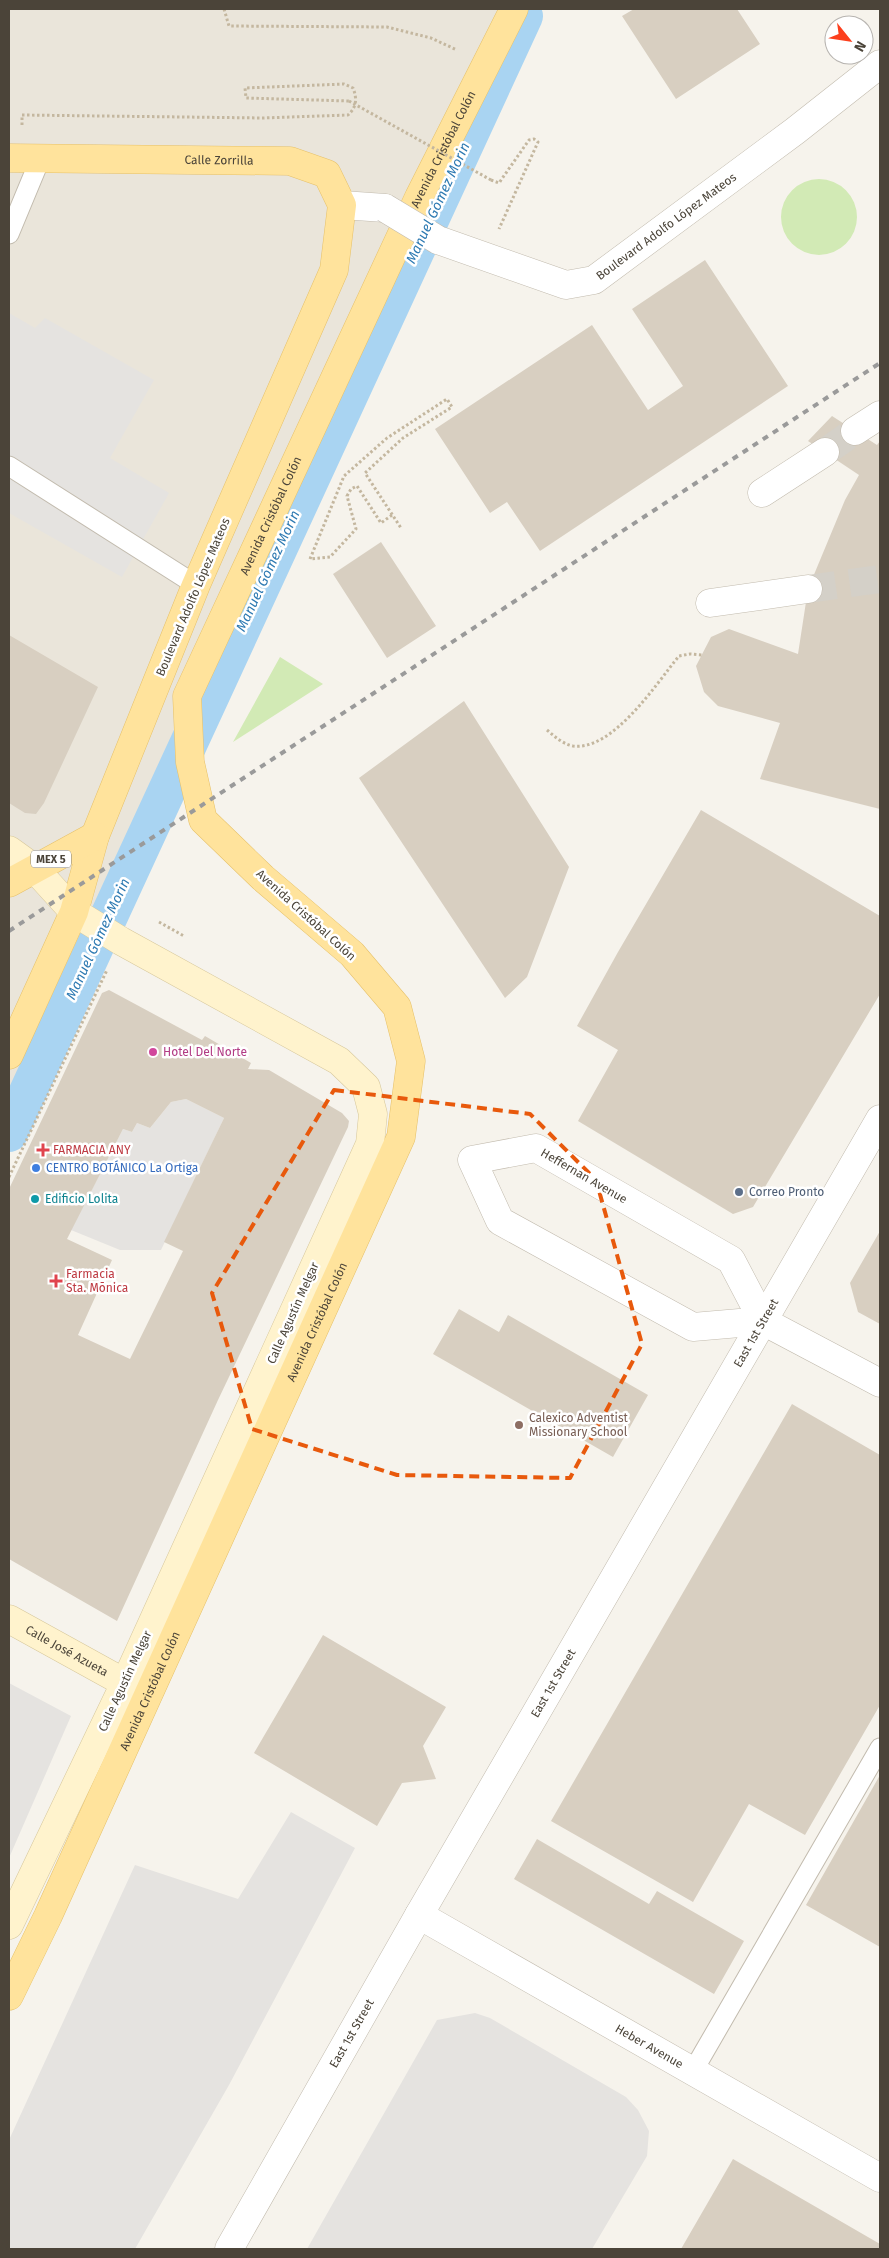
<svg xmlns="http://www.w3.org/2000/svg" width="889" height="2258" viewBox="0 0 889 2258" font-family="'Fira Sans',sans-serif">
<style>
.residential{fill:#eae5da}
.green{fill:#d2eab5}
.parking{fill:#e5e3e0}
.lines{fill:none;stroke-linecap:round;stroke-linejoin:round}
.canal{stroke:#a9d4f2;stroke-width:38}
.building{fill:#d8cfc1;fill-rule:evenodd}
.minor-tunnel{stroke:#d4d0c8;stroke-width:28;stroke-dasharray:28 14;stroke-linecap:butt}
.service-casing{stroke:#c2bbae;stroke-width:21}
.minor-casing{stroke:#c2bbae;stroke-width:29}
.tertiary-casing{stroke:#c2bbae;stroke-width:29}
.secondary-casing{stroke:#d6c79b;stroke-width:29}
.primary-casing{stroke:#e6c16a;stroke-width:29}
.path{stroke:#c4b79f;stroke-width:3;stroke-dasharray:2.5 2.5;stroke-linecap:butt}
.service{stroke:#fff;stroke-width:19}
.minor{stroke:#fff;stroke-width:28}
.tertiary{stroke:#fff;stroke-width:28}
.secondary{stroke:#fff3cd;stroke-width:28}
.primary{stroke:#ffe39c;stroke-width:28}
.rail{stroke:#9a9a9a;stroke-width:4;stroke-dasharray:6 6;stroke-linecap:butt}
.minor-bridge-casing{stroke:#c2bbae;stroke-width:29;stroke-linecap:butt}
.path-bridge{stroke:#c4b79f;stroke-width:3;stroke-dasharray:2.5 2.5;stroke-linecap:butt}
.minor-bridge{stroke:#fff;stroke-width:28}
.marked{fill:none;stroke:#e8590c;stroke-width:4;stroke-dasharray:10 6;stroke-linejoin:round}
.hotel-dot{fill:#d1479c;stroke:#fff;stroke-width:2}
.health-dot{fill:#e0444e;stroke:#fff;stroke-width:2}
.shop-dot{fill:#3f7fe0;stroke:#fff;stroke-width:2}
.service-dot{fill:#5c6f8a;stroke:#fff;stroke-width:2}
.culture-dot{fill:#0f9aa8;stroke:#fff;stroke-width:2}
.education-dot{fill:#8d6e63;stroke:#fff;stroke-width:2}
.labels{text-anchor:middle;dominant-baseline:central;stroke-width:5;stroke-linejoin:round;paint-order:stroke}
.shield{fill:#fff;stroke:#817c74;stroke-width:1}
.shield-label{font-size:11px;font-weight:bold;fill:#4b4439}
.street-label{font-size:12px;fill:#4b4439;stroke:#fff}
.hotel-label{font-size:12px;fill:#b23c85;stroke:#fff;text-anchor:start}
.health-label{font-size:12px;fill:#be3a42;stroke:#fff;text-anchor:start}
.shop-label{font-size:12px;fill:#366cbe;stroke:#fff;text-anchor:start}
.service-label{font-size:12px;fill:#4e5e75;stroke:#fff;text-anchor:start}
.culture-label{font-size:12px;fill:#0d838f;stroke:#fff;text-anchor:start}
.education-label{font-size:12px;fill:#785e54;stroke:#fff;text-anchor:start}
.water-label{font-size:14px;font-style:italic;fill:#2e7ab2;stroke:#fff}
</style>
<rect width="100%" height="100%" fill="#f6f3ec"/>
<path class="residential" d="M 9,9 L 527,9 L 9,1134 Z"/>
<path class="green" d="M781 217a38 38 0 1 1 76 0a38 38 0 1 1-76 0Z
M 280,657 L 323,684 L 233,742 Z"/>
<path class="parking" d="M 9,313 L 35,328 L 45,318 L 154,380 L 110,458 L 169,493 L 122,577 L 9,513 Z
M 186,1099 L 224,1118 L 161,1250 L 120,1250 L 71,1230 L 123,1129 L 132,1132 L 137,1123 L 150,1128 L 171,1102 Z
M 9,1683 L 71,1716 L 9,1858 Z
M 291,1812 L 355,1848 L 229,2085 L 135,2249 L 9,2249 L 9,2140 L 135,1865 L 238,1899 Z
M 475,2013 L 490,2018 L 626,2097 L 638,2110 L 649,2131 L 647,2156 L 592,2249 L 307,2249 L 437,2020 Z"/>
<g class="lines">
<path class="canal" d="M 9,1133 L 524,16"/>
</g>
<path class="building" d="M 634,9 L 737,9 L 760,44 L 676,99 L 622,16 Z
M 705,260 L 788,386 L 540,551 L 507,502 L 490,513 L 435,429 L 592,325 L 648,410 L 683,386 L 632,309 Z
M 832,416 L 877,445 L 880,441 L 880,809 L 760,779 L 780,723 L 718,706 L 704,692 L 696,666 L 711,637 L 729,629 L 798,654 L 808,589 L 845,500 L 859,475 L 808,441 Z
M 381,542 L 436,626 L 387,658 L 333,574 Z
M 9,635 L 98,687 L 44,803 L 36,814 L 25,813 L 9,803 Z
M 464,701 L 569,867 L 527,977 L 505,998 L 359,778 Z
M 701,810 L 880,916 L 880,994 L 753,1207 L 733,1214 L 578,1121 L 618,1050 L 577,1026 L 618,952 Z
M 109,990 L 202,1040 L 205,1036 L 251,1063 L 248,1069 L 269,1070 L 342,1113 L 349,1121 L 348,1127 L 218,1400 L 117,1621 L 9,1559 L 9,1189 L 102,993 ZM 186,1099 L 224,1118 L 164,1242 L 183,1251 L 130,1359 L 78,1335 L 112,1260 L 67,1239 L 123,1129 L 132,1132 L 137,1123 L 150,1128 L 171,1102 Z
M 880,1231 L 880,1324 L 858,1312 L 850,1283 Z
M 459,1309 L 499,1332 L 508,1315 L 648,1395 L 613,1457 L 433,1354 Z
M 792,1404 L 880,1455 L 880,1705 L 805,1835 L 749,1804 L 693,1902 L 551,1821 Z
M 323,1635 L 446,1707 L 423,1746 L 436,1779 L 402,1783 L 377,1826 L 254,1753 Z
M 880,1775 L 880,1947 L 806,1905 Z
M 537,1839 L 649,1904 L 657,1891 L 744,1941 L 714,1994 L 514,1879 Z
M 733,2159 L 880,2244 L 880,2249 L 681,2249 Z"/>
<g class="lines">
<path class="minor-tunnel" d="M 825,452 L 855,431
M 808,589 L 880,579"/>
<g class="service-casing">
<path id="service" d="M 9,234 L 41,157
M 9,466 L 196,585
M 693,2071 L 880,1748"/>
</g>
<g class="minor-casing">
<g id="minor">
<path d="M 342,205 L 385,208"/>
<path id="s1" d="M 438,240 L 566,285 L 594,280 L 795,131 L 880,64"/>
<path d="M 855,431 L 880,415"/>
<path d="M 762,493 L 825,452"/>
<path d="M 710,603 L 808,589"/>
<path d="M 536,1148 L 731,1260 L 763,1321 L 693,1327 L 500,1221 L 472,1160 Z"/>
<path id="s2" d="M 419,1915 L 880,2178"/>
<path id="s3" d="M 229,2249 L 419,1915 L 763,1321"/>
</g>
</g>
<g class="tertiary-casing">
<path id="tertiary" d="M 880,1119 L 763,1321 L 880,1383"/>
</g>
<g class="secondary-casing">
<g id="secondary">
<path d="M 9,850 L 34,868 L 74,912 L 121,941 L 339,1061 L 366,1087 L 373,1114 L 370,1144 L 125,1683 L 9,1925"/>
<path id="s4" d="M 9,1619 L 125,1683"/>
</g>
</g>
<g class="primary-casing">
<g id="primary">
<path id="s5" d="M 9,158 L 290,161 L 327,174 L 342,205 L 334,270 L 196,585 L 95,836 L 74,912 L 9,1055"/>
<path d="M 9,883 L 95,836"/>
<path id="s6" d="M 9,1996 L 48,1916 L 401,1137 L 411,1061 L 397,1007 L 352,954 L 263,878 L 203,820 L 190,762 L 187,696 L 419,197 L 514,9"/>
</g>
</g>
<path class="path" d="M 224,9 L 229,26 L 387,27 L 431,38 L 457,50
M 22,125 L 22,115 L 262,118 L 348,115 C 357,107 357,98 353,88 L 344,84 L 245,88 L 246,98 L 349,101
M 491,180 L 499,183 L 529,140 L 534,139 L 538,142 L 499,229
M 392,515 L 381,523 L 357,486 L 351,489 L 347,496 L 356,529 L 330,557 L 310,559 L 344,476 L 387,438 L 447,399 L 452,407 L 403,438 L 365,473 L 401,528
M 547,730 C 555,737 563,744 573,746 C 613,751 656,684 679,656 L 690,654 L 702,655
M 159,922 L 184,936
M 9,1177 L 107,970"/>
<use href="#service" class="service"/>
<use href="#minor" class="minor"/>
<use href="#tertiary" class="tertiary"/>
<use href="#secondary" class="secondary"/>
<use href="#primary" class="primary"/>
<path class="rail" d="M 9,931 L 880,363"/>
<g class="minor-bridge-casing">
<path id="minor-bridge" d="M 385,208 L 438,240"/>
</g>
<path class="path-bridge" d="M 349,101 L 491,180"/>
<use href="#minor-bridge" class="minor-bridge"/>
</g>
<path class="marked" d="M 334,1090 L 530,1114 L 596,1180 L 642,1344 L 570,1478 L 397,1475 L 252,1429 L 212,1293 Z"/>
<circle class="hotel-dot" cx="153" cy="1052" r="5"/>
<g class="health-dot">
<path d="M40.5 1142.5h5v5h5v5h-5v5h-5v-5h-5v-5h5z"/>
<path d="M53.5 1273.5h5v5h5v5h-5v5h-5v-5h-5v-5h5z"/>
</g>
<circle class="shop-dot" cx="36" cy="1168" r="5"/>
<circle class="service-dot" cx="739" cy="1192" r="5"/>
<circle class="culture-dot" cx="35" cy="1199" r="5"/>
<circle class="education-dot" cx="519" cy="1425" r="5"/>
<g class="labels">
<rect class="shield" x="31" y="850.5" width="40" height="17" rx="4"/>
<g class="shield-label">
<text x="51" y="859">MEX 5</text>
</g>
<g class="street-label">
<text stroke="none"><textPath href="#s6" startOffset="2076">Avenida Cristóbal Colón</textPath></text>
<text stroke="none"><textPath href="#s5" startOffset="210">Calle Zorrilla</textPath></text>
<text stroke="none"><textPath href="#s1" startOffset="254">Boulevard Adolfo López Mateos</textPath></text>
<text stroke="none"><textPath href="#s6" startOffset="1671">Avenida Cristóbal Colón</textPath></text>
<text transform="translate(193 597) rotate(-67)">Boulevard Adolfo López Mateos</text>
<text transform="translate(306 915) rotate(42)">Avenida Cristóbal Colón</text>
<text transform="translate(584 1176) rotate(30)">Heffernan Avenue</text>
<text transform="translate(293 1313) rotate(-66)">Calle Agustín Melgar</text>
<text stroke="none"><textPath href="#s6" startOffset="741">Avenida Cristóbal Colón</textPath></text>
<text transform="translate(756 1333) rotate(-60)">East 1st Street</text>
<text stroke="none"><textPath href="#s4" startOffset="66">Calle José Azueta</textPath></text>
<text transform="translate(125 1681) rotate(-65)">Calle Agustín Melgar</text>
<text stroke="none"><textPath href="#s3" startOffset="652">East 1st Street</textPath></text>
<text stroke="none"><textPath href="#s6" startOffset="336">Avenida Cristóbal Colón</textPath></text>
<text stroke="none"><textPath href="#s3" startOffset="248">East 1st Street</textPath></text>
<text stroke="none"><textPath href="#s2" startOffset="265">Heber Avenue</textPath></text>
</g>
<g class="hotel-label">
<text x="163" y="1052">Hotel Del Norte</text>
</g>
<g class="health-label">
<text x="53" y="1150">FARMACIA ANY</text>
<text x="66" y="1274">Farmacia<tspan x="66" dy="14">Sta. Mōnica</tspan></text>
</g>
<g class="shop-label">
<text x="46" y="1168">CENTRO BOTÁNICO La Ortiga</text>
</g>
<g class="service-label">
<text x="749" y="1192">Correo Pronto</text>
</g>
<g class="culture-label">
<text x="45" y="1199">Edificio Lolita</text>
</g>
<g class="education-label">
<text x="529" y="1418">Calexico Adventist<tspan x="529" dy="14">Missionary School</tspan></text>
</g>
<g class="water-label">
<text transform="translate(438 203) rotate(-65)">Manuel Gómez Morin</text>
<text transform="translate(268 571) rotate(-65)">Manuel Gómez Morin</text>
<text transform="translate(98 939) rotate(-65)">Manuel Gómez Morin</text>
</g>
</g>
<rect width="889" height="2258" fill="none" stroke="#4b4439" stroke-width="20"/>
<g transform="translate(849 40) rotate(120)"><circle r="24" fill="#ffffff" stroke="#b7b4b0"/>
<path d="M0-4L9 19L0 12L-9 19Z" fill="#fc3f1d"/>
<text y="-8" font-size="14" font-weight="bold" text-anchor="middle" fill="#4b4439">N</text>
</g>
</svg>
